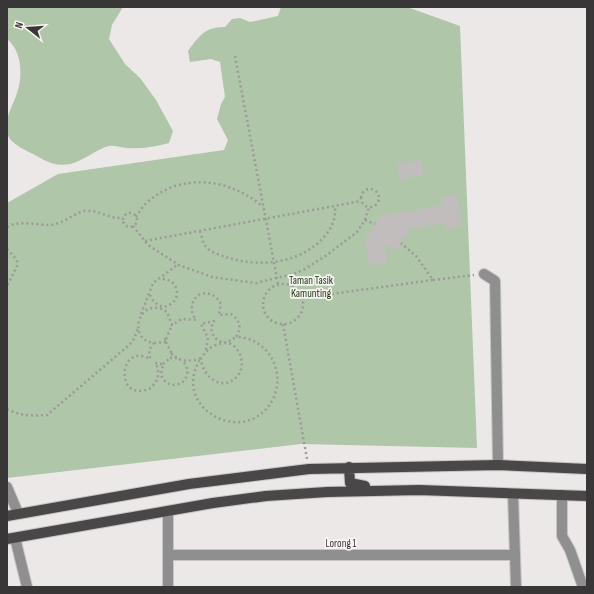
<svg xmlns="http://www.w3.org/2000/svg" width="594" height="594" viewBox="0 0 594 594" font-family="'Sofia Sans Condensed',sans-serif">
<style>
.green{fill:#afc6a8}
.building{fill:#c1bdbc}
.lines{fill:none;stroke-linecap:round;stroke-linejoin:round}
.minor-casing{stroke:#c7c4c4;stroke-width:12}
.major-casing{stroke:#c7c4c4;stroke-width:12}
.path{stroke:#9c9a99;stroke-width:2.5;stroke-dasharray:2 3;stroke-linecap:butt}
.minor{stroke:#908f8f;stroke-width:10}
.major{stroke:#494747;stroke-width:10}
.labels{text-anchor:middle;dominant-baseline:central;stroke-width:3.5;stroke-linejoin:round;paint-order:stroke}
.park-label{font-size:11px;fill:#103602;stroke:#f9f5f4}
.street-label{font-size:11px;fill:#383636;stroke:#f9f5f4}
</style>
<rect width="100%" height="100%" fill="#ebe8e7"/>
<path class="green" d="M 7,7 L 123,7 L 112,25 L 109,39 L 125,64 L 140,78 L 156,100 L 173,131 L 169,143 C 154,147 142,149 127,148 C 121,148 114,145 109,146 C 97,149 81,162 70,164 C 56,167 45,161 33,154 C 25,150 16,146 10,139 C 0,125 13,106 17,93 C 23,76 22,51 7,39 Z
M 281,7 L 407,7 L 460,26 L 477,448 L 301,444 L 7,478 L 7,203 L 58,174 L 224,150 L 228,140 L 217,119 L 221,104 L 225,97 L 220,62 L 211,59 L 190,62 L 188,51 C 200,35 205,27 225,27 L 232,19 L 240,18 L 250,22 L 278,16 Z"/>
<path class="building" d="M 421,160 L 423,175 L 400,180 L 397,164 Z
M 457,195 L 462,226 L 446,229 L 445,222 L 411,229 L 396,251 L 385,244 L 387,263 L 369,265 L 365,238 L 380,216 L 442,205 L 441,197 Z"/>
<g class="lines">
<g class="minor-casing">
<path id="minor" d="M 484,274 L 495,281 L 498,465
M 7,487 L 18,513
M 513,494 L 516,587
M 562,495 L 562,536 L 570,550 L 583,587
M 168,511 L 168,587
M 15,538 L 27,587
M 168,555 L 515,555"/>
</g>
<g class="major-casing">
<path id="major" d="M 349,467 L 350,483 L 365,486
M 7,516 L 189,484 L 309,469 L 498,465 L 587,469
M 7,539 L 213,503 L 266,496 L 327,492 L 419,490 L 587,496"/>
</g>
<path class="path" d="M 235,56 L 278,284
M361 198a9 9 0 1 1 18 0a9 9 0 1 1-18 0Z
M123 220a7 7 0 1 1 14 0a7 7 0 1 1-14 0Z
M 136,217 C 140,211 144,204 150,200 C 184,172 231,179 263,207
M 365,220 L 375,224
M 133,226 L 148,245 L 179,265 L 212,277 L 256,283 L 293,274 L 305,269 L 327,255 L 357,232 L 365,220 L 369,207
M 7,227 C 20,220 36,225 49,225 C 62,225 72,214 84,211 C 97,209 109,219 123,218
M 200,231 C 202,237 203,244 207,248 C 212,253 220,255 226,257 C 259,268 300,264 324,237 C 332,228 336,219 335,206
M 145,241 L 361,201
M 7,249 L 17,260 L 17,266 L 7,286
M 433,280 L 474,275
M263 304a20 20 0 1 1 40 0a20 20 0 1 1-40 0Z
M 150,295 L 154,302 L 162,307 C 183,305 181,278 161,279
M 302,298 L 433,280 L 416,256 L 401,243
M 141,314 L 153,283 L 177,265
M 283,324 L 307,459
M 166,339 L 172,325
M 166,342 L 172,354
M 154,343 L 166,342 L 166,339 L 162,341
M 206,350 L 208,338 L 201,324 L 214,321 L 211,328 C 212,333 214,338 219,341 C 223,343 227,343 231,344 C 241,350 245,364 239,374 C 225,394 202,378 201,358 C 214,339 221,348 236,337
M 177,358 L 170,358 L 172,354 C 180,362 191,362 201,358 C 168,408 247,450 273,399 C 279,387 279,373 273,361 C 267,347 252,337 236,337 C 242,328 240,320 231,314 L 219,315 L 221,304 C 216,295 210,292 200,294 C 191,300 189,311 196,320 L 182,319 L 172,325 L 167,312 C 140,294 125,339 154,343 L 149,350 L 150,359 C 118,341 114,405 151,388 C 158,381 161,372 155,363 L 163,364 L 161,375 C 171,397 199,378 182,360
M 163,364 L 170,358
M 7,409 C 20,416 33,416 47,415 L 128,346 L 133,341 L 138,328"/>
<use href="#minor" class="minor"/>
<use href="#major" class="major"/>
</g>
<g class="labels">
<g class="park-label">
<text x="311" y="280">Taman Tasik<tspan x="311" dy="13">Kamunting</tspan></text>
</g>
<g class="street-label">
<text x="341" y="543">Lorong 1</text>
</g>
</g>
<rect width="594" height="594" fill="none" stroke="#383636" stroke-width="16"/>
<g transform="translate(28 28) rotate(287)" stroke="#f9f5f4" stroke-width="3" paint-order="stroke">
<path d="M0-3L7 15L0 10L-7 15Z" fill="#383636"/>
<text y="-6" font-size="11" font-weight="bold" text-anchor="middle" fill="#383636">N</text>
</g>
</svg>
